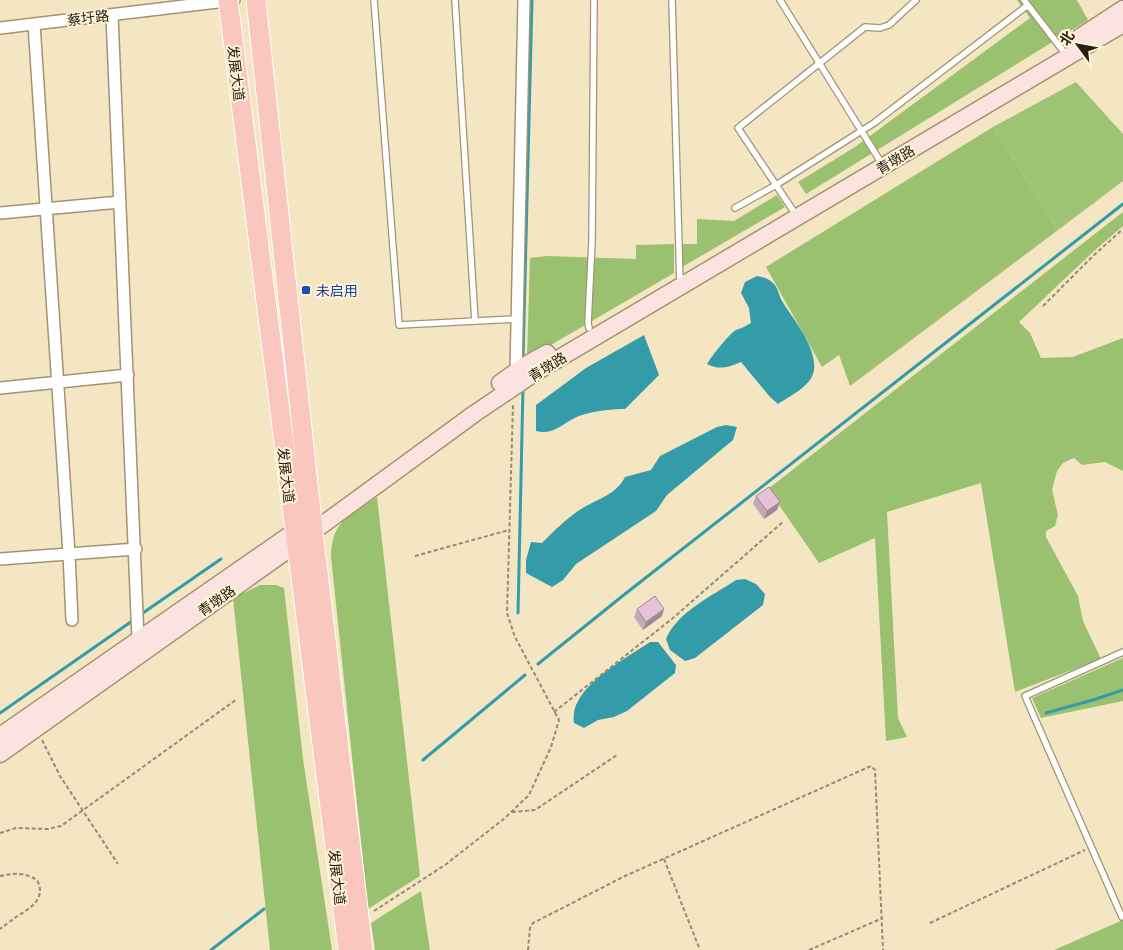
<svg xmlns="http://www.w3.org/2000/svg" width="1123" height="950" viewBox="0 0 1123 950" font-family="Georgia,'Noto Sans SC',serif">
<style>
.green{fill:#9dc374}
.forest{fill:#99c16f}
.water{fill:#349ba9}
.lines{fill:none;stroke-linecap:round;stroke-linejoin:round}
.stream{stroke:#349ba9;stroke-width:3}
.lane-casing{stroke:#a19473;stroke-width:8}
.street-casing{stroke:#a19473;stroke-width:14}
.secondary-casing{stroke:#a19473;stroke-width:19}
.primary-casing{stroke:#fff;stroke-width:21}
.path{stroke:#958b72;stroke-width:2;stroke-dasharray:4 2.5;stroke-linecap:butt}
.lane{stroke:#fff;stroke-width:5.5}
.street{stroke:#fff;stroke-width:11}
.secondary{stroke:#fde3df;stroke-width:16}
.primary{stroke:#fac7bf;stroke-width:19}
.wall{fill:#c5a7ba}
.shaded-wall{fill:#a08897}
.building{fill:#e5c2d8;stroke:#a08897}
.transit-dot{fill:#1a4fb4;stroke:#fff4d7;stroke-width:2}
.labels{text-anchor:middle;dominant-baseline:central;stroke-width:4;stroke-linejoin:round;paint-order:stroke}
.street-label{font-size:14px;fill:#252013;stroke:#fff4d7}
.transit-label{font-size:14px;fill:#164399;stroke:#fff4d7;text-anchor:start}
</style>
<rect width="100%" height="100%" fill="#f4e6c2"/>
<path class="green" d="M 1076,82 L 1123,134 L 1123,181 L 1058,230 L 993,127 Z"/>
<path class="forest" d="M 1017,0 L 1077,0 L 1088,20 L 806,194 L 798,182 L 855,147 L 1030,18 Z
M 993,127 L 1058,230 L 850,386 L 839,355 L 822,367 L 766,267 Z
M 777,195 L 785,207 L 682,267 L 683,244 L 697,244 L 697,219 L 734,221 Z
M 1123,212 L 1123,226 L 1094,251 L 1019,322 L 1030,333 L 1041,358 L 1073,357 L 1123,338 L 1123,471 L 1105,462 L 1082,465 L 1074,458 L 1063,463 L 1057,471 L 1052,490 L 1058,515 L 1055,526 L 1046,531 L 1046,537 L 1078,596 L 1083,621 L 1101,659 L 1015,692 L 981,483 L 887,512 L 898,718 L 907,737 L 886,741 L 875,538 L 819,563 L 768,489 Z
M 674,244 L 674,273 L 527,359 L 530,258 L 547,256 L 636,259 L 636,245 Z
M 377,497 L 420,876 L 368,909 L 331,556 C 332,520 350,516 377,497 Z
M 260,585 L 276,585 L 284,588 L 303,759 L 332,950 L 270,950 L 233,598 Z
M 1123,658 L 1123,701 L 1041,718 L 1032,698 Z
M 421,891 L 430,950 L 375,950 L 371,923 Z
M 1123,920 L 1123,950 L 1054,950 Z"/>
<path class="water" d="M 757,276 C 764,277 769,279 774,284 C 778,288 779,296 782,301 C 793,319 817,347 814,370 C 811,387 791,395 778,404 L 770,397 L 741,362 C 728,368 719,370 707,364 C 711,357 730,333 736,330 C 742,328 746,326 751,323 L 749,308 L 741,293 L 745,282 Z
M 644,335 L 659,375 L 625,409 C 609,409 594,411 579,416 C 563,422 555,436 536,431 L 536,405 L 586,368 Z
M 726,425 L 737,427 L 733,440 L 667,495 L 656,511 L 576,564 L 563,580 L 552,587 L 526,573 L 526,560 L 531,542 L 542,543 C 554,531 566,519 581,509 C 597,499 616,495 625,477 L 651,470 L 660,456 L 717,427 Z
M 745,579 L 756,584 L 765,594 L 763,605 L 695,658 L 685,661 L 670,650 L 666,639 C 677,612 712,596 736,580 Z
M 650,642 L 658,642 L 676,665 L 675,673 L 627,711 L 614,717 L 598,720 L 584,728 L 574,723 C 568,688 624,660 650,642 Z"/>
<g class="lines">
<path class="stream" d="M 523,359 L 532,0
M 518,613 L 523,388
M 140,615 L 221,559
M 538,664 L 625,594 L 1123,204
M 0,713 L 135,619
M 1046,713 L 1093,700 L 1123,690
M 423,760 L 525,675
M 211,950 L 264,909"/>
<g class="lane-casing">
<path id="lane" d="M 374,0 L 399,325 L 516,319
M 455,0 L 475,321
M 672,0 L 680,285
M 780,0 L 882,164
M 1024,0 L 1067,56
M 735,208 L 776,185 L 874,123 L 1028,5
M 796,215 L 738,128 L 865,27 L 880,28 L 889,25 L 916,0
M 589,328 L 588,323 L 592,241 L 594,0
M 1122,917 L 1025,696 L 1123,652"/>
</g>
<g class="street-casing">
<path id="street" d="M 112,15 L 138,639
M 34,24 L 69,554 L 72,620
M 0,28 L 234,0
M 0,213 L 120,202
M 516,372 L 524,0
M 0,388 L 128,375
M 0,559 L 136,549"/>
</g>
<g class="secondary-casing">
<path id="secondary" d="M 1080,37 L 1123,9
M 500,383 L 524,366 L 547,353
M 0,736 L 304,525
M 0,754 L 296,544 L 474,414 L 536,372 L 1123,24"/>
</g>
<g class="primary-casing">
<path id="primary" d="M 228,0 L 348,950
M 256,0 L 313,531 L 363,950"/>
</g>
<path class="path" d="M 1043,306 L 1093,256 L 1123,229
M 415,556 L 509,530
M 554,712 L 673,618 L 784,521
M 42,740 L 60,776 L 118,864
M 512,812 L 535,810 L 617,755
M 0,833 L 16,828 L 48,829 L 61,826 L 237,699
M 664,859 L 700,950
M 0,876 C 14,873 24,872 37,880 C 47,899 30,908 16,917 C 11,921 5,925 0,929
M 374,911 L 445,865 L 505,818 L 529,795 L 551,747 L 559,720 L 515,637 L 507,613 L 513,405
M 930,923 L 1085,850
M 528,950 L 530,928 L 533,923 L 625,876 L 871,766 L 875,770 L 883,950
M 809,950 L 883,918"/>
<use href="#lane" class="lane"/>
<use href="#street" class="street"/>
<use href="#secondary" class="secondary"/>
<use href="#primary" class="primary"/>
</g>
<path class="wall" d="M 756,496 L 777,510 L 764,519 L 753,504 Z
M 637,609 L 662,616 L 643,630 L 634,617 Z"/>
<path class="shaded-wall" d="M 780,502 L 777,510 L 764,519 L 767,511 Z
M 664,609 L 662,616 L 643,630 L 646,622 Z"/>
<path class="building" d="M 769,487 L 780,502 L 767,511 L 756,496 Z
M 655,596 L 664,609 L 646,622 L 637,609 Z"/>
<rect class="transit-dot" x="301" y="285" width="10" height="10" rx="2.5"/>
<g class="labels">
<g class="street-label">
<text transform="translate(88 17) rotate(-7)">蔡圩路</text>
<text transform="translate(237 73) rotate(83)">发展大道</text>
<text transform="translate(895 159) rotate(-31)">青墩路</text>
<text transform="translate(547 366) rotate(-32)">青墩路</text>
<text transform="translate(287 475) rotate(83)">发展大道</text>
<text transform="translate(216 600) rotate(-35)">青墩路</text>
<text transform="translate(338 877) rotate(83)">发展大道</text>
</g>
<g class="transit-label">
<text x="316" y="290">未启用</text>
</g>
</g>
<g transform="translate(1078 45) rotate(302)" stroke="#fff4d7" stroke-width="4" paint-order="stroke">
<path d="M0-4L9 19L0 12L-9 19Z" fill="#252013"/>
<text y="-8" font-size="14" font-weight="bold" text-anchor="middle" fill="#252013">北</text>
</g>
</svg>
